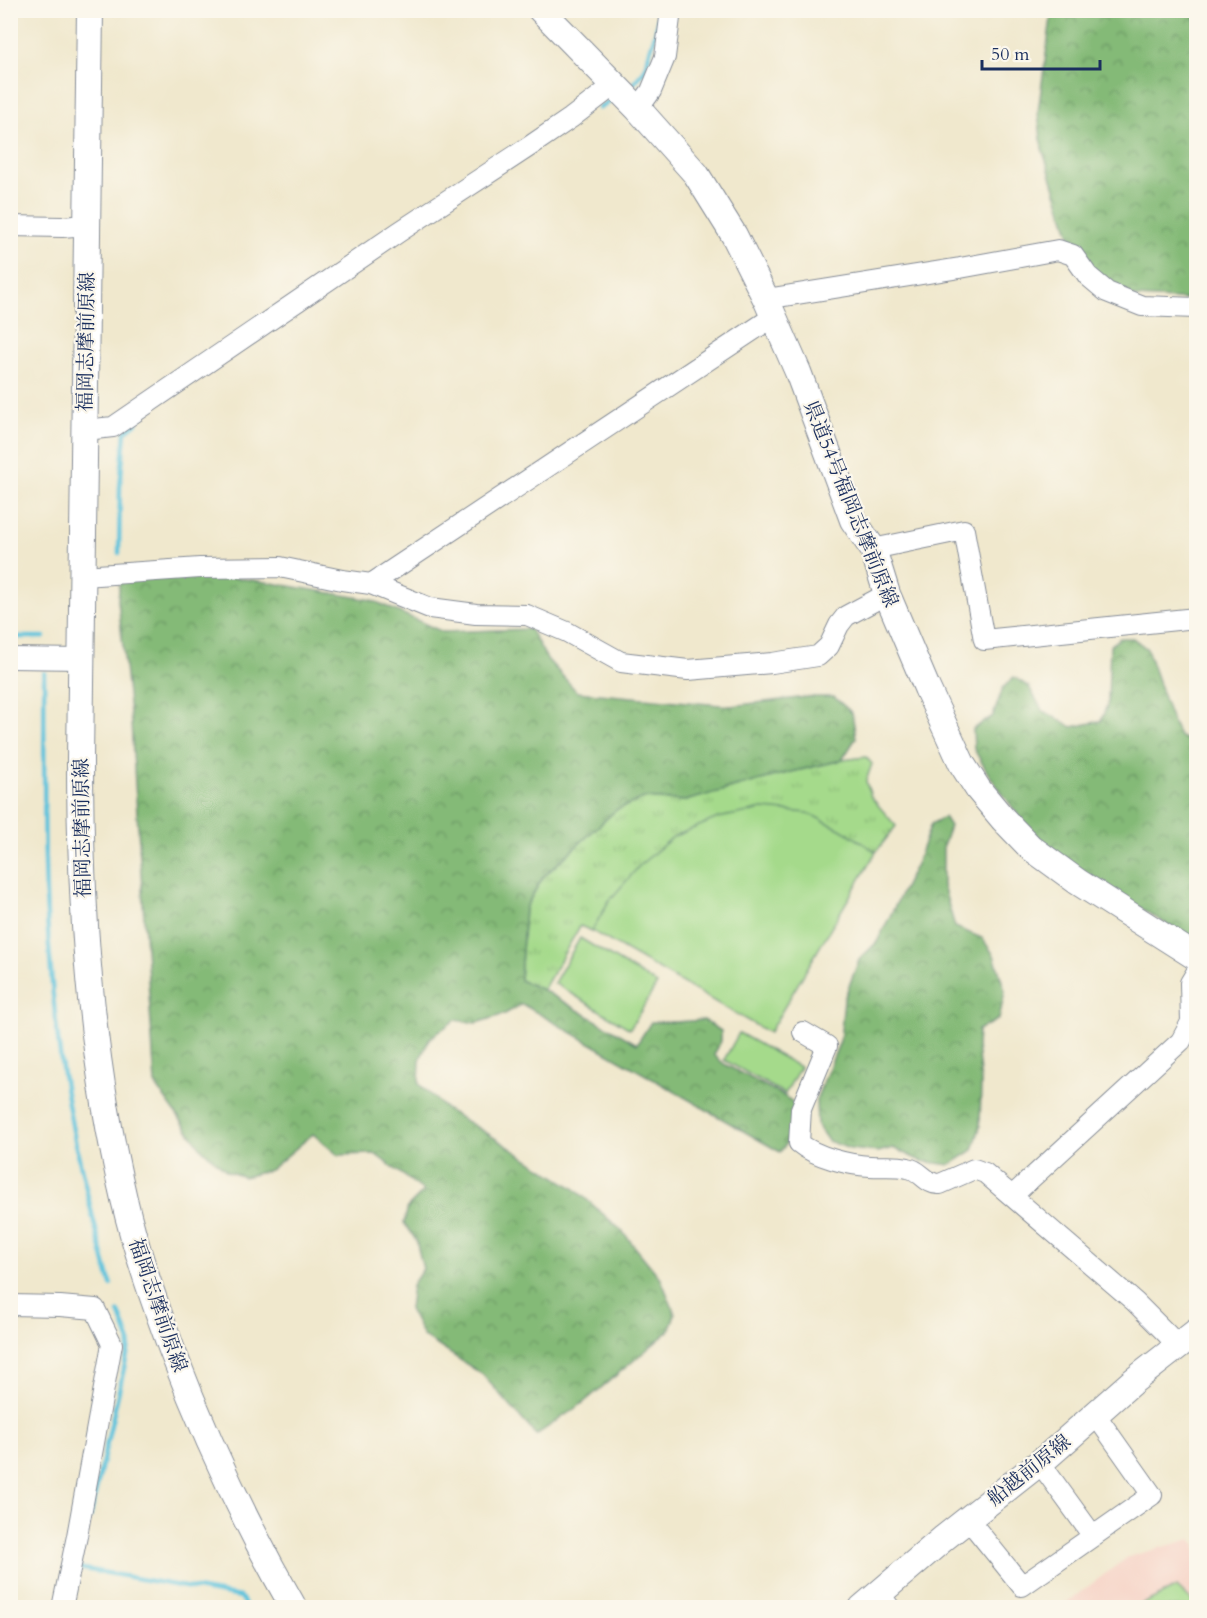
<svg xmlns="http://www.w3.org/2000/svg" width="1207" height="1618" viewBox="0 0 1207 1618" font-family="Cardo,'Noto Serif JP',serif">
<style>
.built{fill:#f6d2c5}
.grass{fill:url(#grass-tufts);stroke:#608474;stroke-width:1.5}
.forest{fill:url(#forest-crowns);stroke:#50746a;stroke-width:1.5}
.park{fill:#a5da8b;stroke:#608474;stroke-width:1.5}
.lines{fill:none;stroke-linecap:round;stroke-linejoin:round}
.stream{stroke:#5ec3dc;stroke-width:4.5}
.minor-casing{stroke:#868c96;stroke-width:22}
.major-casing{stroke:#868c96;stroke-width:28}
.minor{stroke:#fff;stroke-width:20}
.major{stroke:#fff;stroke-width:26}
.labels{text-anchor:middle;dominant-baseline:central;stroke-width:4.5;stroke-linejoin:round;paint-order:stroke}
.street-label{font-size:20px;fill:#1b2f5e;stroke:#fbf7ec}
</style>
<defs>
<pattern id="grass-tufts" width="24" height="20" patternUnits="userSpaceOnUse" patternTransform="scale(1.5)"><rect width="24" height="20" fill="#a5da8b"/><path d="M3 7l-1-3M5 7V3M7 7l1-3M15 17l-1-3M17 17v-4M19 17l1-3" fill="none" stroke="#8dbb7a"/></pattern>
<pattern id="forest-crowns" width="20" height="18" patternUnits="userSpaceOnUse" patternTransform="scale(1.5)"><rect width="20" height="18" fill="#84ba77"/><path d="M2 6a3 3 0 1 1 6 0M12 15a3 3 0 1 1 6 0" fill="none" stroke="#6b9865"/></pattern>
</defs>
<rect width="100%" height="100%" fill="#fbf7ec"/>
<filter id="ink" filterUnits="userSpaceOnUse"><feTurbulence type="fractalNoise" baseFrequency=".0167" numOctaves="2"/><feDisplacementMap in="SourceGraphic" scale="12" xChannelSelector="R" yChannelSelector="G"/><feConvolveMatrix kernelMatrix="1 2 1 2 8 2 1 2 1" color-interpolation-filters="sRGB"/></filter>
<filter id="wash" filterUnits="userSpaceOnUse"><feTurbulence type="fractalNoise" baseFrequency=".008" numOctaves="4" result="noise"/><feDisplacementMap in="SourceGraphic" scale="24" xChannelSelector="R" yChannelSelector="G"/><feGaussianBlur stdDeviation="1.35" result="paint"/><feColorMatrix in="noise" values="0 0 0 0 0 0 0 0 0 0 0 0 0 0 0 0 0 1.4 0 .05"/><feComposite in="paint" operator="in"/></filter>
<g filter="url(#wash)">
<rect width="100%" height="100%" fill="#f0e8cd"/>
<path class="built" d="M 1191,1539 L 1196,1545 L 1196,1607 L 1059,1608 L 1128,1557 Z"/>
<path class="grass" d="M 866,757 L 872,764 L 866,781 L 871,797 L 896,826 L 876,852 L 846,832 L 609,901 L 592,931 L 580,926 L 543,990 L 520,980 L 525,908 L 543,877 L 616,810 L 644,798 L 685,801 L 783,774 L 842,760 Z"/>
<path class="forest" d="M 1052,11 L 1196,11 L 1196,300 L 1135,297 L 1115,287 L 1096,271 L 1073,245 L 1042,148 L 1038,112 Z
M 209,574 L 266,582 L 372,600 L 443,632 L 530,629 L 547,659 L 577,692 L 731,706 L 807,697 L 834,697 L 852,713 L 856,738 L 842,760 L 783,774 L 685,801 L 644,798 L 616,810 L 543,877 L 525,908 L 520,980 L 543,990 L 637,1044 L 651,1022 L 675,1022 L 704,1020 L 721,1031 L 721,1041 L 714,1055 L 724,1064 L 786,1097 L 795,1104 L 791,1137 L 780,1152 L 522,1004 L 505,1014 L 476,1023 L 455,1020 L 429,1039 L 420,1060 L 419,1084 L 447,1110 L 485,1132 L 575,1189 L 622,1231 L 661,1279 L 675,1314 L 669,1331 L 583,1403 L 536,1435 L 482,1374 L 423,1336 L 409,1309 L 412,1285 L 423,1269 L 416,1240 L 404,1223 L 408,1207 L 424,1191 L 375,1154 L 338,1155 L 313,1134 L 270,1170 L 244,1177 L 227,1171 L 200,1147 L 155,1084 L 131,723 L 118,600 L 120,579 Z
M 1120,638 L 1133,638 L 1147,649 L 1169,713 L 1179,736 L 1196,745 L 1196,943 L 1067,862 L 1046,844 L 1024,823 L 989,775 L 974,749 L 973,729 L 993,716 L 1003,688 L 1014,677 L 1029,687 L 1042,710 L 1072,727 L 1101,721 L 1108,702 L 1110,646 Z
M 944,817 L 950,826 L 943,846 L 943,886 L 955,927 L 982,938 L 994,955 L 1005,991 L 999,1019 L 978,1030 L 977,1046 L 981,1082 L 980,1127 L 973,1150 L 950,1165 L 921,1161 L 893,1148 L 878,1152 L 850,1149 L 828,1141 L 817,1125 L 816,1100 L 840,1041 L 844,999 L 859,960 L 877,942 L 917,862 L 931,824 Z"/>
<path class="park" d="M 763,809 L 808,813 L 846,832 L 876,852 L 769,1033 L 592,931 L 609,901 L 640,865 L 673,837 L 718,818 Z
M 580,938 L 657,984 L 630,1029 L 554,983 Z
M 739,1033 L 800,1067 L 785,1094 L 724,1060 Z
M 1177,1587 L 1196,1605 L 1196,1607 L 1136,1607 Z"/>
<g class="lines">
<path class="stream" d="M 633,84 L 644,71 L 656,31 L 659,10
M 599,108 L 613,99
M 119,553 L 120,487 L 125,432 L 136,423
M 10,637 L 44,637
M 44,673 C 45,764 42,855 49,946 C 54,1025 67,1112 86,1188 C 93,1221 102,1253 111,1285
M 90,1517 L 130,1342 L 119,1312
M 79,1566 L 79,1568 L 241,1597 L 247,1608"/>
</g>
</g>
<g filter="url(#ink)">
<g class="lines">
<g class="minor-casing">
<path id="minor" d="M 638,109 L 651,91 L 665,57 L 671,10
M 10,226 L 62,227 L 87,225
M 766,299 L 960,268 L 1058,250 L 1073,255 L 1088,276 L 1107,292 L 1142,306 L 1196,308
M 85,430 L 113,427 L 399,232 L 530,146 L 571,118 L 614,85
M 873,549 L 964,530 L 984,640 L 1196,618
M 83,576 L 200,568 L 280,567 L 342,580 L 371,584 L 430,608 L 476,614 L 527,615 L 567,632 L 621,662 L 688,670 L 772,663 L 818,656 L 829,646 L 839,625 L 846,616 L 887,594
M 371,584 L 773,317
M 10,658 L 82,659
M 803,1032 L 827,1046 L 801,1109 L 799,1143 C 816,1157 849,1165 870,1166 C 883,1167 896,1165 908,1168 C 921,1170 926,1185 940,1184 L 974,1169 L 985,1173 L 1135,1302 L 1168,1335 L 1177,1348
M 1012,1196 L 1181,1041 L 1191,1022 L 1190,983 L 1196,973
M 10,1305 L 60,1306 L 95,1309 L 112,1344 L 77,1536 L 62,1608
M 1040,1463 L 1093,1536
M 968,1519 L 1022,1586 L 1152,1495 L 1095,1414
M 879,1593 L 890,1608"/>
</g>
<g class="major-casing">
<path id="major" d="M 90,10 L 80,759 C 80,907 90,1055 124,1199 C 136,1251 154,1301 172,1350 C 206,1439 246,1525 294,1608
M 541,10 L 638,109 L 696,174 L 734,235 L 766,299 L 798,372 L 853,520 L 873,549 L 887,594 L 927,688 L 962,764 L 978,789 L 1003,819 L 1030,847 L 1078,882 L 1196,957
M 862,1608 L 944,1538 L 1048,1456 L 1132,1382 L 1196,1332"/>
</g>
<use href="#minor" class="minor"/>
<use href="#major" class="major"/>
</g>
</g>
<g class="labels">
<g class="street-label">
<text transform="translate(86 342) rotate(-89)">福岡志摩前原線</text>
<text transform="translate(851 504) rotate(68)">県道54号福岡志摩前原線</text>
<text transform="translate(82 828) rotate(-91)">福岡志摩前原線</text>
<text transform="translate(158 1305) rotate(71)">福岡志摩前原線</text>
<text transform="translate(1029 1470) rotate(-39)">船越前原線</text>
</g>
</g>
<rect width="1207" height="1618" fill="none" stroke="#fbf7ec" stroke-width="36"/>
<path d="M982 60v9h118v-9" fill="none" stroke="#1b2f5e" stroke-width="3"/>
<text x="991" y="60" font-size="18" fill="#1b2f5e" stroke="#fbf7ec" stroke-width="4.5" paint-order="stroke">50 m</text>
</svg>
